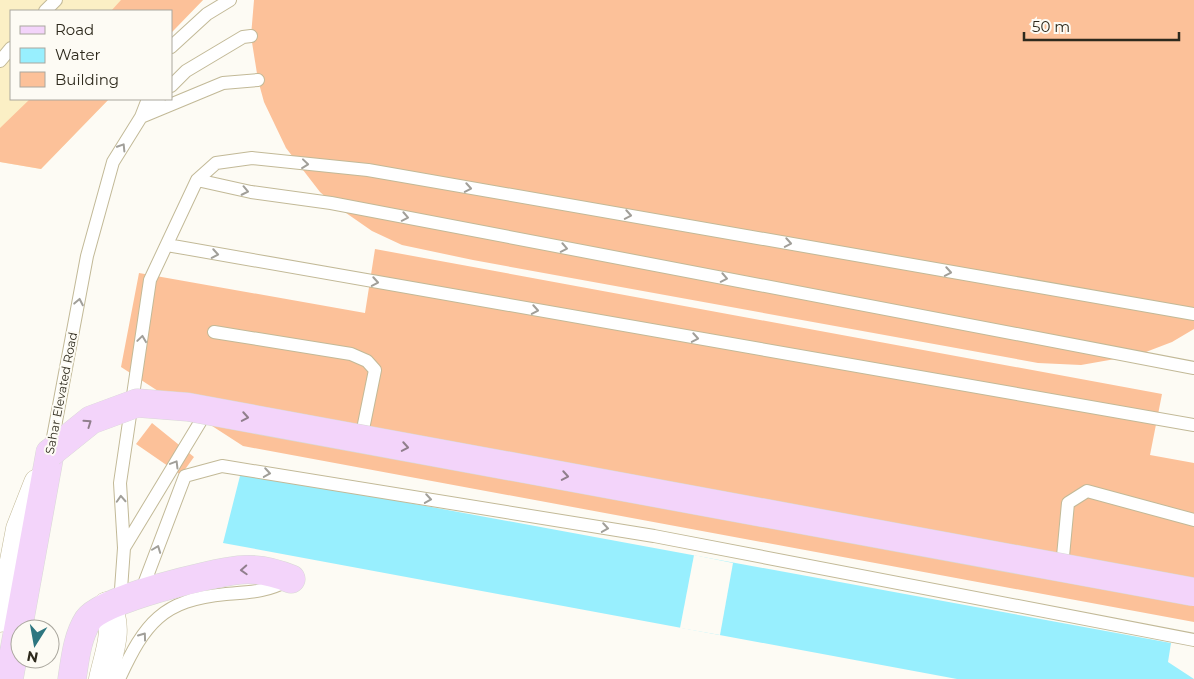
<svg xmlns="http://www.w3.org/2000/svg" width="1194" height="679" viewBox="0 0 1194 679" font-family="Montserrat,sans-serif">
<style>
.built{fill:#fbefc5}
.water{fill:#98effe}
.pier{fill:#fdfbf4}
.building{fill:#fcc199}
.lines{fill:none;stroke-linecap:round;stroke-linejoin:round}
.lane-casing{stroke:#c2b997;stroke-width:14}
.secondary-casing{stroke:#c2b997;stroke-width:29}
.primary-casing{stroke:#d9d9d6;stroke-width:29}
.lane{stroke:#fff;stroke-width:12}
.secondary{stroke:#fff;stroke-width:28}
.primary{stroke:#f3d4fa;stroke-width:28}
.primary-bridge-casing{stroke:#d9d9d6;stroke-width:29;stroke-linecap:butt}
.primary-bridge{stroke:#f3d4fa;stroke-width:28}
.oneway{stroke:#a19f99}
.oneway2{stroke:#907f8c}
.labels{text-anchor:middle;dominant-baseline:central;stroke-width:4;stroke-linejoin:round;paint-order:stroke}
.street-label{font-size:12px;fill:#2e2a1d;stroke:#fdfbf4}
</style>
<rect width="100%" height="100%" fill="#fdfbf4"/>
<path class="built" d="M 0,0 L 203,0 L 171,33 L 171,11 L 11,11 L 11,99 L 109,99 L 41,169 L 0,162 Z"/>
<path class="water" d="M 241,472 L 1171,643 L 1168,662 L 1194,679 L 957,679 L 223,543 Z"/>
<path class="pier" d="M 694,555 L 733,563 L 720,635 L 680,628 Z"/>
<path class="building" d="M 121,0 L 203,0 L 171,33 L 171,11 L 111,11 Z
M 254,0 L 1194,0 L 1194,329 L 1172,342 L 1138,355 L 1081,365 L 1038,363 L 473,260 L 402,245 L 372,231 L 336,206 L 320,192 L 286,148 L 264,102 L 258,80 L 251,36 Z
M 30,99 L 109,99 L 41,169 L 0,162 L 0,128 Z
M 375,249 L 1162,394 L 1150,455 L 1194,463 L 1194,622 L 243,446 L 121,367 L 139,273 L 365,313 Z
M 152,423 L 194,457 L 181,475 L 136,444 Z"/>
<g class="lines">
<g class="lane-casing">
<path id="lane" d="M 45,11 L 56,0
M 171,47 L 207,14 L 230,0
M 0,61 L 11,48
M 171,86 L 186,71 L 243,37 L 251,36
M 144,113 L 159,99
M 141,117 L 223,83 L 258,80
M 197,180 L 251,192 L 331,203 L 1194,368
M 167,245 L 1194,425
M 214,332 L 351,354 L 367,361 L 375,370 L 361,439
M 51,448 L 87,256 L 113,162 L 141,117 L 148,99
M 124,548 L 120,483 L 150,280 L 197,180 L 216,163 L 252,158 L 368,170 L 1194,314
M 1062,567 L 1068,503 L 1087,491 L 1194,520
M 141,592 L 185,476 L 222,466 L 654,536 L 1194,640
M 120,603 L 124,548 L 202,419
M 119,679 C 145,623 162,600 226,594 C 252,592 266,592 289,580"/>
</g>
<g class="secondary-casing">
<path id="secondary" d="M 0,618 L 7,598 L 20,529 L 38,483
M 103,679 C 108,655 120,629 107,606"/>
</g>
<g class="primary-casing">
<path id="primary" d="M 9,679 L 50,453
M 72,679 C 75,660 77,637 88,620 C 102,599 211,573 239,570 C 258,568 274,572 291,579"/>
</g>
<use href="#lane" class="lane"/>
<use href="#secondary" class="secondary"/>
<use href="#primary" class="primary"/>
<g class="primary-bridge-casing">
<path id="primary-bridge" d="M 50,453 L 91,420 L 137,403 L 188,407 L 1194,592"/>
</g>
<use href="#primary-bridge" class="primary-bridge"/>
</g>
<defs><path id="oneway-chevron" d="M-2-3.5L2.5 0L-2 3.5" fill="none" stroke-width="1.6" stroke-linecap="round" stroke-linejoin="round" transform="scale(1.25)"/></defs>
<g class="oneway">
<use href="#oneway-chevron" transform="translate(122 147) rotate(-58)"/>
<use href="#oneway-chevron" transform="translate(305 164) rotate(6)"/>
<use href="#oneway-chevron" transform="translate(468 188) rotate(10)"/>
<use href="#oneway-chevron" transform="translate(245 191) rotate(12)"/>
<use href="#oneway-chevron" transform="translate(628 215) rotate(10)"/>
<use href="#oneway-chevron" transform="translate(405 217) rotate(11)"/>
<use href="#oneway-chevron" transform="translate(788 243) rotate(10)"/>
<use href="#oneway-chevron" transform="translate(564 248) rotate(11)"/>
<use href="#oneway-chevron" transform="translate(215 254) rotate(10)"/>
<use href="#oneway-chevron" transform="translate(948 272) rotate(10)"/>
<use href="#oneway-chevron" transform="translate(724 278) rotate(11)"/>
<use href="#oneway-chevron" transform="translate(375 282) rotate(10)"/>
<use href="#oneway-chevron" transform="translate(79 302) rotate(-79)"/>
<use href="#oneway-chevron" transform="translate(535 310) rotate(10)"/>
<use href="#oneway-chevron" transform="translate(695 338) rotate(10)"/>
<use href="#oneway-chevron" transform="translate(142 339) rotate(-82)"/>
<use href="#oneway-chevron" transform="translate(175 464) rotate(-59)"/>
<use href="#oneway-chevron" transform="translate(267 473) rotate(9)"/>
<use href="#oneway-chevron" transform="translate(121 499) rotate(-93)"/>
<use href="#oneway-chevron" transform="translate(428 499) rotate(9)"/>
<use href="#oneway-chevron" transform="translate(605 528) rotate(9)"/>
<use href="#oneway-chevron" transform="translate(157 549) rotate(-69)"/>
<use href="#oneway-chevron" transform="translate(143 636) rotate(-54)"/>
</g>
<g class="oneway2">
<use href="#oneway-chevron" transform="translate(245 417) rotate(10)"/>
<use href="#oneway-chevron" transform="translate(88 423) rotate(-35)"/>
<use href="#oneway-chevron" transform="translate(405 447) rotate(10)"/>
<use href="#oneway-chevron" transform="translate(565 476) rotate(10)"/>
<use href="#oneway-chevron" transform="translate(244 570) rotate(177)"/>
</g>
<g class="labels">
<g class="street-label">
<text transform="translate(61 393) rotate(-79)">Sahar Elevated Road</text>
</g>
</g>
<rect x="10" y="10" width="162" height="90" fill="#fdfbf4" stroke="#aaa79e"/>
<rect x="20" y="26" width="25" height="8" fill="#f3d4fa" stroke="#aaa79e"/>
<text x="55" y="35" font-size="15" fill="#2e2a1d">Road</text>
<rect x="20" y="48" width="25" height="15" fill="#98effe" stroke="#aaa79e"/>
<text x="55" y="60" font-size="15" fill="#2e2a1d">Water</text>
<rect x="20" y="72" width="25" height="15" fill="#fcc199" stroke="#aaa79e"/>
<text x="55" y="85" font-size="15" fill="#2e2a1d">Building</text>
<g transform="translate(35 644) rotate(191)"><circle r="24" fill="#fdfbf4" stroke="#aaa79e"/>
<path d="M0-4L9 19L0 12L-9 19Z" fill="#2e7680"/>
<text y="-8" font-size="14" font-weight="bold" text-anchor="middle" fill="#2e2a1d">N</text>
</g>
<path d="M1024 32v8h155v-8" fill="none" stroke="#2e2a1d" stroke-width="2.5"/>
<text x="1032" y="32" font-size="15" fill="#2e2a1d" stroke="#fdfbf4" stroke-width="4" paint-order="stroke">50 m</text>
</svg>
